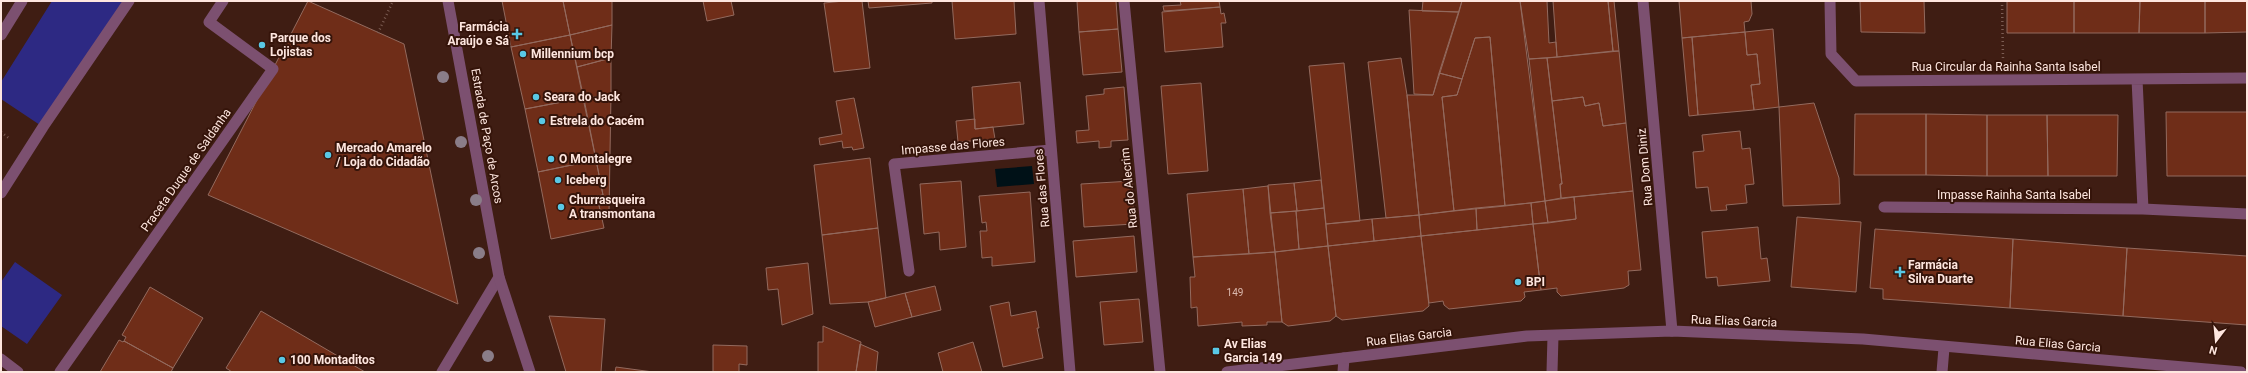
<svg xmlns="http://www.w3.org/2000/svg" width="2248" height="373" viewBox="0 0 2248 373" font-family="Roboto,sans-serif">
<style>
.green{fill:#2d2983}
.water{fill:#001117}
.building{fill:#6f2d18;stroke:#936a5e}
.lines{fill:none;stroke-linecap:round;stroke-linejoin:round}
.path{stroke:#7c5d54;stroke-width:2.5;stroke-dasharray:1 3;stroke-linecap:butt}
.pedestrian{stroke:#7c5070;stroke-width:11}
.minor{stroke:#7c5070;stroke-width:11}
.tertiary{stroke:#7c5070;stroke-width:11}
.tree{fill:#8a7d88}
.poi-dot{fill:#59c8e5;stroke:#35140a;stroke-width:1.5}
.labels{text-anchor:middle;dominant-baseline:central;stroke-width:4;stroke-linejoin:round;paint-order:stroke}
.number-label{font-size:10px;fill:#dab8ad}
.poi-label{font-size:12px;font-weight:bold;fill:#fee6df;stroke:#35140a;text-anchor:start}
.street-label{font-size:12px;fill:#fee6df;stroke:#35140a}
</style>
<rect width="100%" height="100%" fill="#3f1d13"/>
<path class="green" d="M 52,1 L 129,1 L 43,127 L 1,99 L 1,82 Z
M 15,262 L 62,295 L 27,344 L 1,326 L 1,282 Z"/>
<path class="water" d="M 1032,166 L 1034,184 L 997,187 L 995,169 Z"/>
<path class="building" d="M 308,1 L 404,44 L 458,304 L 208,195 Z
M 502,1 L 563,1 L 570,35 L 511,47 Z
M 563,1 L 612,1 L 612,25 L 570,35 Z
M 703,1 L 731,1 L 734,15 L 707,21 Z
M 844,1 L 862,1 L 870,68 L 834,72 L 824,3 Z
M 868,1 L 932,1 L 932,3 L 869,8 Z
M 952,1 L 1014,1 L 1016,34 L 955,39 Z
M 1077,1 L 1116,1 L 1118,29 L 1079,32 Z
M 1180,1 L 1219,1 L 1220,7 L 1164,11 L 1163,6 L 1181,5 Z
M 1423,1 L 1462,1 L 1459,12 L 1422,11 Z
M 1462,1 L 1520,1 L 1545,201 L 1505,206 L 1490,37 L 1475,38 L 1462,79 L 1439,73 Z
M 1520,1 L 1547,1 L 1549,43 L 1556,42 L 1557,57 L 1529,59 Z
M 1553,1 L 1608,1 L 1613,51 L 1557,57 Z
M 1608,1 L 1614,1 L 1619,51 L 1613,51 Z
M 1679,1 L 1751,1 L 1752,14 L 1749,21 L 1744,22 L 1745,32 L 1682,38 Z
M 1860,1 L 1924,1 L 1925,33 L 1861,32 Z
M 2007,1 L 2074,1 L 2074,33 L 2007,33 Z
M 2074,1 L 2140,1 L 2139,33 L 2074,33 Z
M 2140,1 L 2205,1 L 2205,33 L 2139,33 Z
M 2205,1 L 2247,1 L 2247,32 L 2205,33 Z
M 1220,7 L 1221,14 L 1224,13 L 1226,23 L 1221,23 L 1223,47 L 1165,52 L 1162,12 Z
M 1409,10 L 1459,12 L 1433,95 L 1414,94 Z
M 612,25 L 611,58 L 577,67 L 570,35 Z
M 1118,29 L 1122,72 L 1083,75 L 1079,32 Z
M 1773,29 L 1779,107 L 1754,110 L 1751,85 L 1760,84 L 1757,54 L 1747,55 L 1745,32 Z
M 1745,32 L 1747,55 L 1757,54 L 1760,84 L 1751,85 L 1754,110 L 1698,115 L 1692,37 Z
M 570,35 L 583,98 L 525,109 L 511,47 Z
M 1490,37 L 1505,206 L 1454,211 L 1442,97 L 1457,95 L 1475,38 Z
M 1692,37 L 1698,115 L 1689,116 L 1682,38 Z
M 1619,51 L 1626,123 L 1603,126 L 1599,103 L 1585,106 L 1583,97 L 1552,101 L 1547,58 Z
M 611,58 L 611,94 L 584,99 L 577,67 Z
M 1401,58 L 1407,95 L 1419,215 L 1386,218 L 1368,62 Z
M 1547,58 L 1562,184 L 1560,184 L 1561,198 L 1545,201 L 1529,59 Z
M 1344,63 L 1360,221 L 1326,224 L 1309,66 Z
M 1439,73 L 1462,79 L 1457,95 L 1442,97 L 1454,211 L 1419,215 L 1407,95 L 1433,95 Z
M 1020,82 L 1024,124 L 975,129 L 972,87 Z
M 1201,83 L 1208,171 L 1168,174 L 1161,86 Z
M 1124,87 L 1128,140 L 1111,141 L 1111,147 L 1099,148 L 1099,141 L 1077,143 L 1076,131 L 1089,130 L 1086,96 L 1104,94 L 1104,89 Z
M 611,94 L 609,213 L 601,215 L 597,196 L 603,195 L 584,99 Z
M 1583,97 L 1585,106 L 1599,103 L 1603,126 L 1626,123 L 1633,191 L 1561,198 L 1560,184 L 1562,184 L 1552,101 Z
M 583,98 L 596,160 L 538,172 L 525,109 Z
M 854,98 L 864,148 L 853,150 L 852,147 L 843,148 L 842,141 L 820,145 L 819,138 L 842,134 L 836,101 Z
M 1814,103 L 1839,178 L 1840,204 L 1783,206 L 1779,107 Z
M 2166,112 L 2247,112 L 2247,176 L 2167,176 Z
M 1855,114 L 1926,114 L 1926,175 L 1854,175 Z
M 1926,114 L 1987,115 L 1987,176 L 1926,175 Z
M 1987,115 L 2047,115 L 2048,176 L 1987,176 Z
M 2047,115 L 2118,115 L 2117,176 L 2048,176 Z
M 975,119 L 975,129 L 993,127 L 995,139 L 958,142 L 956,121 Z
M 1740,131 L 1742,149 L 1750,148 L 1754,184 L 1745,185 L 1747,203 L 1726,205 L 1727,210 L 1711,211 L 1708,187 L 1696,188 L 1693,152 L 1704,151 L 1702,135 Z
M 870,158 L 878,228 L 822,235 L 814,165 Z
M 596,160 L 603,195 L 597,196 L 604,228 L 551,239 L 538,172 Z
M 1321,180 L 1324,208 L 1297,211 L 1294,183 Z
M 961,181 L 966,247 L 940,250 L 939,232 L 924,234 L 920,184 Z
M 1132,181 L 1134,224 L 1084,227 L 1081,184 Z
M 1294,183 L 1297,211 L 1270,213 L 1268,185 Z
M 1268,186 L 1275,252 L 1249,254 L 1243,189 Z
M 1243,189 L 1249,254 L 1193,257 L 1187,194 Z
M 1633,191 L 1641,270 L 1628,271 L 1629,285 L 1624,288 L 1561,296 L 1557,292 L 1557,288 L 1541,290 L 1533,224 L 1576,219 L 1574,197 Z
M 1030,192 L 1035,262 L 992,266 L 992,257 L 982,258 L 980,231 L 987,231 L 986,222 L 982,223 L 979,196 Z
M 1574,197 L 1576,219 L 1548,223 L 1545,201 Z
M 1545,201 L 1548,223 L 1533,224 L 1531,203 Z
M 1531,203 L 1533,224 L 1477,230 L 1476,208 Z
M 1324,208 L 1328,246 L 1299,249 L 1296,211 Z
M 1476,208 L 1477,230 L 1421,236 L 1419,215 Z
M 1296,211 L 1299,249 L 1275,252 L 1270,213 Z
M 1419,215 L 1421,236 L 1374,241 L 1372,219 Z
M 1797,217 L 1861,222 L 1856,292 L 1791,287 Z
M 1372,219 L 1374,241 L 1328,246 L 1326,224 Z
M 1533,224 L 1541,290 L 1524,292 L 1525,297 L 1521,301 L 1449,309 L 1444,305 L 1443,301 L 1429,303 L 1421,236 Z
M 1758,227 L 1761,259 L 1767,258 L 1770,281 L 1718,286 L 1717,277 L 1706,278 L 1702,232 Z
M 878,228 L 886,298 L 868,302 L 830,304 L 822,235 Z
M 1875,229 L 2013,239 L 2010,308 L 1883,299 L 1883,289 L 1870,288 Z
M 1134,236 L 1137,272 L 1076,277 L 1073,241 Z
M 1421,236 L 1429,306 L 1423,311 L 1342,320 L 1336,316 L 1328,246 Z
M 2013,239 L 2127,248 L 2123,316 L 2010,308 Z
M 1328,246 L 1336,316 L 1330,321 L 1288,326 L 1282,322 L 1275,252 Z
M 2127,248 L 2247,256 L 2247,325 L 2123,316 Z
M 1275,252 L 1282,322 L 1267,322 L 1267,325 L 1242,326 L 1242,322 L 1198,326 L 1197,307 L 1191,308 L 1190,277 L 1195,277 L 1193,257 Z
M 808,263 L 813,314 L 782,325 L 778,289 L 768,290 L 766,268 Z
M 935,286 L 941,310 L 912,317 L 905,293 Z
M 150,287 L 203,318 L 173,368 L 124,341 L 126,337 L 122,335 Z
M 905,293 L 912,317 L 875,327 L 868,302 Z
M 1139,299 L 1143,342 L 1104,345 L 1100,302 Z
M 1009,302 L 1011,316 L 1036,311 L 1039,328 L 1037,328 L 1043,358 L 1003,367 L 990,306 Z
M 261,311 L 365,372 L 232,372 L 226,368 Z
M 549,316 L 605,319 L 601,372 L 566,372 Z
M 823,326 L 861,342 L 856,372 L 818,372 L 818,342 L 823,342 Z
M 119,340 L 123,342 L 124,341 L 173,368 L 171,372 L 100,372 Z
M 973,342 L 982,372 L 943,372 L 938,353 Z
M 860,344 L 878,352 L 876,372 L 856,372 Z
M 713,345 L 747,346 L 747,365 L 739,364 L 739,372 L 713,372 Z
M 616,367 L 653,372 L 615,372 Z"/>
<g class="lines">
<path class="path" d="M 2002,1 L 2003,58
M 378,33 L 393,1
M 1,132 L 10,139"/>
<path class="pedestrian" d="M 1,193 L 43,127 L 129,1
M 1,359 L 18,372
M 60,372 L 273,69 L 209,22 L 223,1"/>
<path class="minor" d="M 1039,1 L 1070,372
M 1124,1 L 1160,372
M 1643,1 L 1672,331
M 1830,1 L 1831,54 L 1856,81 L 2247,78
M 1,35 L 22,1
M 2137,79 L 2143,209
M 1884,207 L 2143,209 L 2247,214
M 909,271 L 894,164 L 1051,150
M 442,372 L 499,277
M 1343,372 L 1344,358
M 1552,372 L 1553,336
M 1942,372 L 1944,348"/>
<path class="tertiary" d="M 448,1 L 499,277 L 530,372
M 1227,372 L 1527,336 L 1672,331 L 1863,339 L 2241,372"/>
</g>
<g class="tree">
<circle cx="443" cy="77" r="6"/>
<circle cx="461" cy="142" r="6"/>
<circle cx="476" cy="200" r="6"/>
<circle cx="479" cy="253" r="6"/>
<circle cx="488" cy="356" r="6"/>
</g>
<g class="poi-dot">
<path d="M515 28h4v4h4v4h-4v4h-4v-4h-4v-4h4z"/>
<circle cx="262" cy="45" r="4"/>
<circle cx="523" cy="54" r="4"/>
<circle cx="536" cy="97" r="4"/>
<circle cx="542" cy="121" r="4"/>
<circle cx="328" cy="155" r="4"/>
<circle cx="551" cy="159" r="4"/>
<circle cx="558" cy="180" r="4"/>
<circle cx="561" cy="207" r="4"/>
<path d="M1898 266h4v4h4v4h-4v4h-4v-4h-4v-4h4z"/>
<circle cx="1518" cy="282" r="4"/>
<rect x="1212" y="347" width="8" height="8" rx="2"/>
<circle cx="282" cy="360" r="4"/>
</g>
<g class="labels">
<g class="number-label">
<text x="1235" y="292">149</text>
</g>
<g class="poi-label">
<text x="509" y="27" text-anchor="end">Farmácia<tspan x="509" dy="14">Araújo e Sá</tspan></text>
<text x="270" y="38">Parque dos<tspan x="270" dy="14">Lojistas</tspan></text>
<text x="531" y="54">Millennium bcp</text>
<text x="544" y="97">Seara do Jack</text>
<text x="550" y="121">Estrela do Cacém</text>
<text x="336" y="148">Mercado Amarelo<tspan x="336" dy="14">/ Loja do Cidadão</tspan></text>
<text x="559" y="159">O Montalegre</text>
<text x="566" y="180">Iceberg</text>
<text x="569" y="200">Churrasqueira<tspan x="569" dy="14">A transmontana</tspan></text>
<text x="1908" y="265">Farmácia<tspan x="1908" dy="14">Silva Duarte</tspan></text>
<text x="1526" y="282">BPI</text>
<text x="1224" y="344">Av Elias<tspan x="1224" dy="14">Garcia 149</tspan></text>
<text x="290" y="360">100 Montaditos</text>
</g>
<g class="street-label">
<text x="2006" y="67">Rua Circular da Rainha Santa Isabel</text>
<text transform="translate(487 136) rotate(80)">Estrada de Paço de Arcos</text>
<text transform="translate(953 146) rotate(-5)">Impasse das Flores</text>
<text transform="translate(1645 167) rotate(-95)">Rua Dom Diniz</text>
<text transform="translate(186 170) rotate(-55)">Praceta Duque de Saldanha</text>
<text transform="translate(1042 188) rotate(-95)">Rua das Flores</text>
<text transform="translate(1129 188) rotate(-96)">Rua do Alecrim</text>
<text x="2014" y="195">Impasse Rainha Santa Isabel</text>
<text transform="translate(1734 321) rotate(2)">Rua Elias Garcia</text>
<text transform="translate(1409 337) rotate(-7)">Rua Elias Garcia</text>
<text transform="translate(2058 344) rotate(5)">Rua Elias Garcia</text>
</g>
</g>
<rect width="2248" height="373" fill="none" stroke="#fee6df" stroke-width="4"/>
<g transform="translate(2216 341) rotate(196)" stroke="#35140a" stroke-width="3" paint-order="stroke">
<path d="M0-3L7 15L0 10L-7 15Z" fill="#fee6df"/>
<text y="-6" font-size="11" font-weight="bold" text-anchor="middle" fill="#fee6df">N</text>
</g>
</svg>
